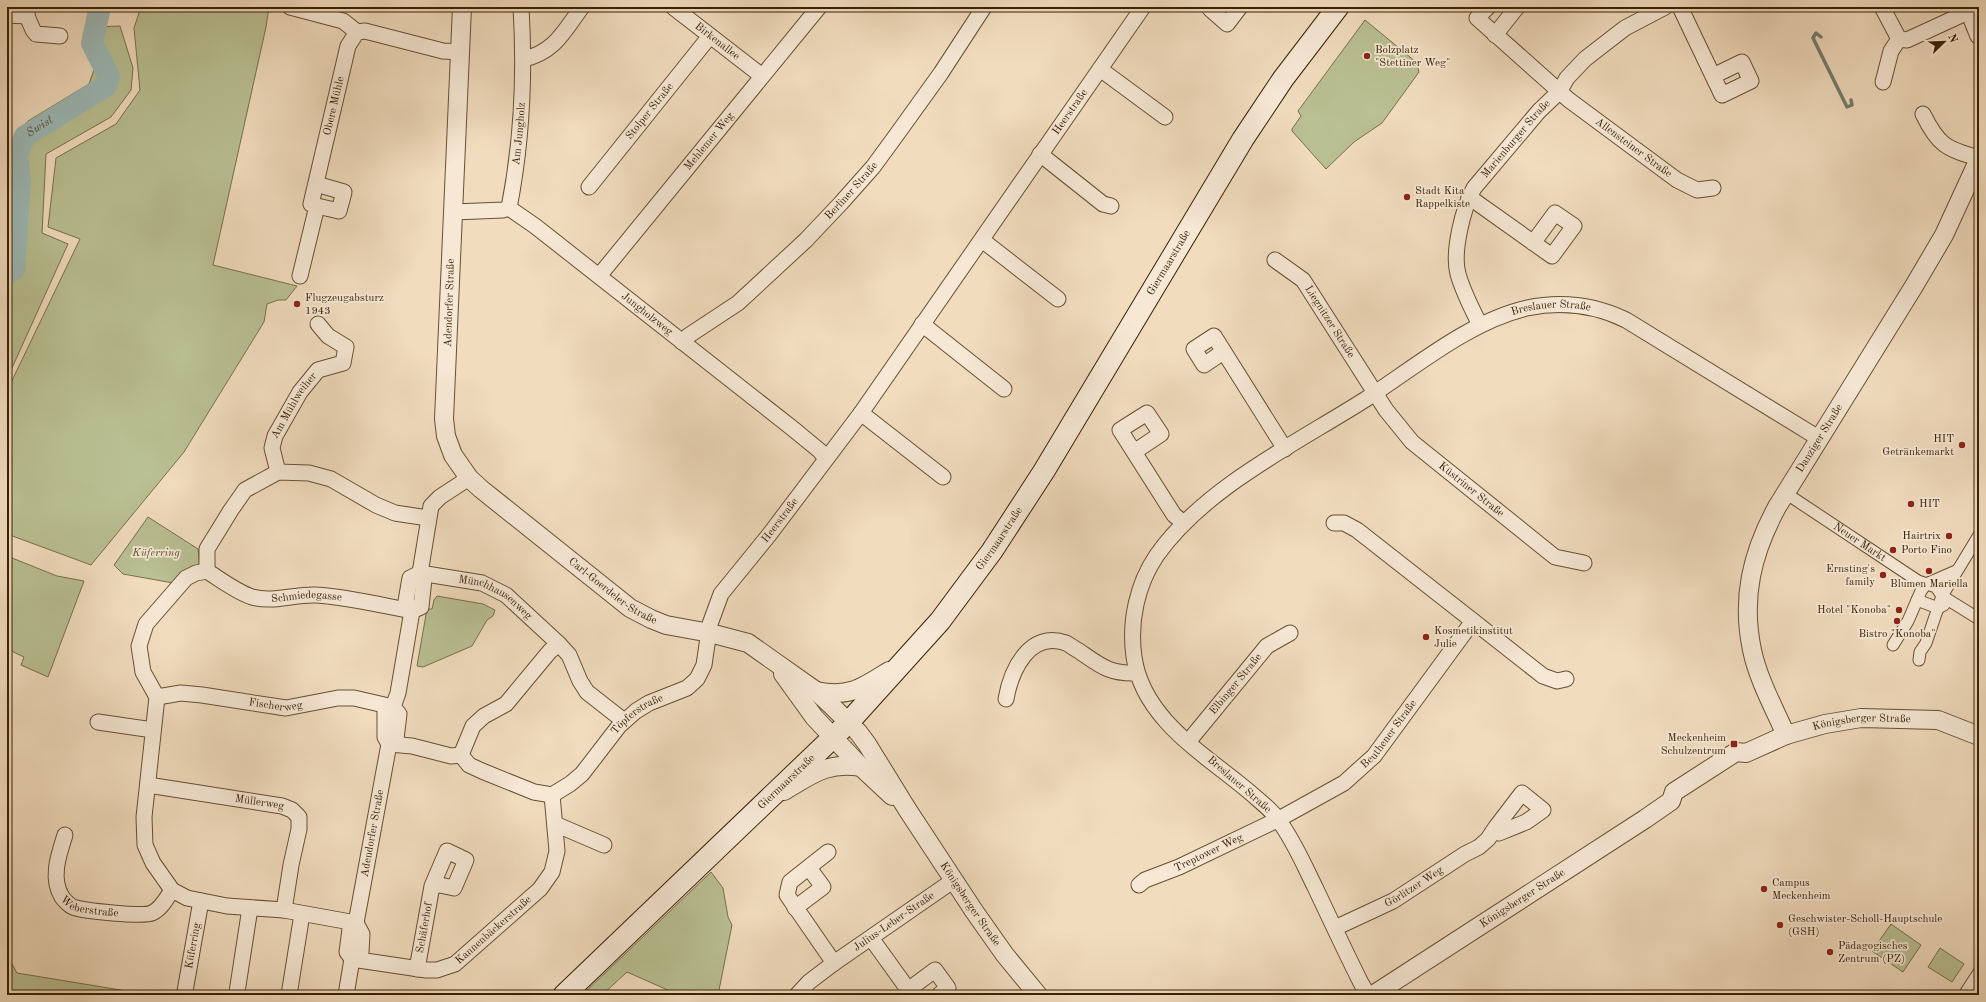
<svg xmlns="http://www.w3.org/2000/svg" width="1986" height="1002" viewBox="0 0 1986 1002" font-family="'Old Standard TT',serif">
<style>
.green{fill:#b9c093;stroke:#78704c}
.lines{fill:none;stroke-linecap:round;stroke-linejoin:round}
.stream{stroke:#747d71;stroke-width:3.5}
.river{stroke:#9cbab8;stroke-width:22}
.pedestrian-casing{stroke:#665034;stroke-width:13}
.minor-casing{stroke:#665034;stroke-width:17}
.tertiary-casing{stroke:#665034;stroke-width:20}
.secondary-casing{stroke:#382106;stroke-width:23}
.pedestrian{stroke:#f6e8d5;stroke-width:11}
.minor{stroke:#f6e8d5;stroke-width:15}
.tertiary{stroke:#f6e8d5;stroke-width:18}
.secondary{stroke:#f6e8d5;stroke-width:21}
.poi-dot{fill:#8f2418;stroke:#f6e8d5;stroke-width:1.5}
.labels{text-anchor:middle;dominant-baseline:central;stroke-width:3.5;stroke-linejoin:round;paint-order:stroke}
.street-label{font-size:11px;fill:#382106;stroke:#f6e8d5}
.poi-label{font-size:11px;fill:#382106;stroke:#f6e8d5;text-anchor:start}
.park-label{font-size:11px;font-style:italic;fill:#584929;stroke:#f6e8d5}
.water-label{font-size:12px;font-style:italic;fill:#564f3b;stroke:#f6e8d5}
</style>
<rect width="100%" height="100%" fill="#f1dcbe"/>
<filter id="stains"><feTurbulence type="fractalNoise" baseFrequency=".005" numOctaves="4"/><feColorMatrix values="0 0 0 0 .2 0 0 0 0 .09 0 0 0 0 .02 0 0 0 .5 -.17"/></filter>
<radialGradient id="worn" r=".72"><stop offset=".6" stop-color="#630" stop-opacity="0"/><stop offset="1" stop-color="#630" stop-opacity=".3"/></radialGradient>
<path class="green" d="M 141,7 L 269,7 L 266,27 L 213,265 L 297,286 L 286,300 L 278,300 L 267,304 L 264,322 L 184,452 L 91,565 L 7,534 L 7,391 L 80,239 L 48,227 L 56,158 L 116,124 L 140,90 L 134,28 Z
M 1365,20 L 1416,62 L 1419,72 L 1382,123 L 1354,142 L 1326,169 L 1292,131 L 1292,129 L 1301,116 L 1298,111 Z
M 120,26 L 133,68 L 131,90 L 111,117 L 46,154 L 42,233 L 68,244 L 7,379 L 7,146 L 28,121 L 89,84 L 95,67 L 90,43 L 93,27 Z
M 148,517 L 198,549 L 200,566 L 185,570 L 173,583 L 123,574 L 114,565 Z
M 7,556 L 57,576 L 84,581 L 48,677 L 21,665 L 24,657 L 7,649 Z
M 437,596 L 483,604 L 495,610 L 493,616 L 487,620 L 472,646 L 423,667 L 417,666 L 427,609 L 432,609 L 434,600 Z
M 711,872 L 723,888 L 728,917 L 732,925 L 718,995 L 679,995 L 627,972 L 602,995 L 582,995 Z
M 1891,924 L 1921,945 L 1903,972 L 1872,951 Z
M 1940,948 L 1964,964 L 1952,982 L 1928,967 Z
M 7,955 L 17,973 L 151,995 L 7,995 Z"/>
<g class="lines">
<path class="stream" d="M 1821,37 L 1816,33 L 1813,38 L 1847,107 L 1852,105 L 1851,100
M 7,992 L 23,995"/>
<path class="river" id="s1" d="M 7,274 L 14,269 L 20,182 L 17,155 L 25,136 L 106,86 L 109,77 L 92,43 L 100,7"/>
<g class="pedestrian-casing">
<g id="pedestrian">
<path id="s2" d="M 1793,498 L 1918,581 L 1936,587 L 1942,596 L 1979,619"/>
<path d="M 1917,600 L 1938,608 L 1944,605"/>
<path d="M 1893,645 L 1908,621 L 1921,591 L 1926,584 L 1956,571"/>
<path d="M 1919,660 L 1920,652 L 1926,643 L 1942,596 L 1979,535"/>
<path d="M 1964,995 L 1979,972"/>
</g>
</g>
<g class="minor-casing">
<g id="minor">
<path d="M 290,7 L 343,21 L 357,32"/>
<path id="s3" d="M 673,7 L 762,76"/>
<path d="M 1211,7 L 1210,9 L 1227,24 L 1240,7"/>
<path id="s4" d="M 1488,7 L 1477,18 L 1569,100 L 1677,180 L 1697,190 L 1713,188"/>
<path d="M 1680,7 L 1722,95 L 1751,81 L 1742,62 L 1713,76"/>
<path d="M 1882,7 L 1899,39 L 1907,40 L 1970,11"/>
<path d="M 7,15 L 27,16 L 27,7"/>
<path d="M 27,16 L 33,30 L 36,34 L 60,36"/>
<path d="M 1495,35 L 1517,7"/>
<path d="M 524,59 C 555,52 564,31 582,7"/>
<path d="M 1100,69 L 1165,117"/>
<path d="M 1883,82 L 1891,51 L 1899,39"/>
<path d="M 1923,114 C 1938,145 1946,149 1979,158"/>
<path d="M 1040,154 L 1103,204 L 1111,206"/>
<path d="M 316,184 L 344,192 L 339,211 L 317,206"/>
<path id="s5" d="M 589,187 L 710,36"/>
<path d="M 1469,197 L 1552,256 L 1574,226 L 1555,213 L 1533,243"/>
<path id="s6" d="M 509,208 L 535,226 L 792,428 L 820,451 L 826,459"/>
<path id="s7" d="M 509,208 C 522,142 525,74 521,7"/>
<path d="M 454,212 L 503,210 L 509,208"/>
<path d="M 982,240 L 1058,299"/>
<path id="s8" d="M 1275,260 L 1303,280 L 1386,410 L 1412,442 L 1555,557 L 1584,563"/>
<path id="s9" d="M 300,276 L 317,206 L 311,204 L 348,46 L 357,32 L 365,31 L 443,51 L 461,52"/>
<path id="s10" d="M 599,276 L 819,7"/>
<path d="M 922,324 L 1004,389"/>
<path id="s11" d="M 1480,325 C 1472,309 1463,292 1458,274 C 1452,252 1463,208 1474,188 L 1539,111 L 1559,92 L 1567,78 L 1585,59 L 1625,28 L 1665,7"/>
<path id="s12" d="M 682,342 L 688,336 L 738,303 L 806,240 L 841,203 L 873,167 L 895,137 L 941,73 L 984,7"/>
<path d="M 1223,352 L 1204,365 L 1194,349 L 1214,336 L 1285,449"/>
<path d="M 861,413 L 943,477"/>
<path d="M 1134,452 L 1161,434 L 1147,413 L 1120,430 L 1174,515 L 1184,523"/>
<path id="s13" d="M 278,472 L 272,448 L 275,436 L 300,392 L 318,370 L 343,363 L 346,347 L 328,336 L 318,324"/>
<path d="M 1334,523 L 1344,523 L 1357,530 L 1473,621"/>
<path d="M 207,571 L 196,573 L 186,578 L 146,624 L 139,646 L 143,672 L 157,697 L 144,817 L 145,845 L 153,863 L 172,890 L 187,898 L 227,906 L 284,910 L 356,923"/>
<path d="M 207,571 L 207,549 L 231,510 L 245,490 L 278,472 L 309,473 L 331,479 L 376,505 L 395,513 L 428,518"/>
<path id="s14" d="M 207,571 C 221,580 237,592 252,597 C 273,603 295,594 316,595 C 348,597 380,605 412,611"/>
<path id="s15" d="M 420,573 L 482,583 L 506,595 L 559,644 L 569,655 L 580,681 L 587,692 L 624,721"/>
<path d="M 420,573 L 431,506 L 440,497 L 469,478"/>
<path d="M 412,611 L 421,607 L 424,579 L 420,573"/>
<path id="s16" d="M 157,697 L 181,693 L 202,695 L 286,708 L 338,698 L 354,698 L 393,707"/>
<path d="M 1006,699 C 1011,671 1029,630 1066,643 C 1070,645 1075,649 1079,651 C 1101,666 1109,674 1137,673"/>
<path d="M 98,722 L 153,730"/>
<path id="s17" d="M 1188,742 L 1267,646 L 1290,633"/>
<path d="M 389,744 L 412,746 L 451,756 L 461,755 L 469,765 L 482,771 L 534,792 L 552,795"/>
<path d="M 389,744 L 396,739 L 399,714 L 393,707"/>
<path d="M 461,755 L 473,726 L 484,716 L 506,704 L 550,651 L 559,644"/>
<path id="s18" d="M 148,785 L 282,806 L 292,810 L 299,817 L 299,829 L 291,865 L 284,910"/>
<path id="s19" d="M 552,795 L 570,784 L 582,774 L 619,726 L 636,711 L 649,703 L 687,688 L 697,679 L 704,665 L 710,624 L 721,594 L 769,535 L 861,413 L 1143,7"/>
<path d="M 555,824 L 604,845"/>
<path id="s20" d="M 65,835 C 59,854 50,878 62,897 C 64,900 70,906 73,907 C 83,911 143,917 152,913 C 161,909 167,898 172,890"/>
<path d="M 828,852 L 790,882 L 787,895 L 834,963"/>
<path id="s21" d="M 1139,885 L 1145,880 L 1179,867 L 1279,819 L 1344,783 L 1374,756 L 1473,621 L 1543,676 L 1557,681 L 1566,679"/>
<path d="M 795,908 L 823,887 L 809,868"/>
<path id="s22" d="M 1335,928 L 1393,901 L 1465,854 L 1479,847 L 1488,839 L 1496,827 L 1499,833 L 1526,822 L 1543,810 L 1522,793 L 1496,827"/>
<path d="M 871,938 L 912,995"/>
<path id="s23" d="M 352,959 L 426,970 L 437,970 L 455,964 L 540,889 L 552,872 L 557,851 L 552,795"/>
<path d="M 352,959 L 361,952 L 362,934 L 356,923"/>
<path id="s24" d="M 417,969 L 432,886 L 447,851 L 466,860 L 454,888 L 440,885 L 432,886"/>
<path d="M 908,990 L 935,970 L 948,988 L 939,995"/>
<path id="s25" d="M 185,991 L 201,901"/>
<path d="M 237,992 L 250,908"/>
<path d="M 289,995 L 302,914"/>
<path id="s26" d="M 346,995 L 352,959 L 347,952 L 350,929 L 356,923 L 389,744 L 385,737 L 385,712 L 393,707 L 398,693 L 412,611 L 406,601 L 410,578 L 420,573"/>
<path id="s27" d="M 797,995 L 809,982 L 834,963 L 954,880"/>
<path id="s28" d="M 1368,995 L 1361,983 C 1345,951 1330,919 1315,887 C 1304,865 1294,841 1279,821 C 1273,811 1262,803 1253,795 C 1208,756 1143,721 1134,657 C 1129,622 1137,584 1157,555 C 1205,487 1297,443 1366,399 C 1415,367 1470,321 1527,308 C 1561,301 1595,305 1626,320 L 1820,439"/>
</g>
</g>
<g class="tertiary-casing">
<g id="tertiary">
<path id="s29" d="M 462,7 L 444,419 L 446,436 L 453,455 L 469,478 L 481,489 L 630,608 L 651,619 L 666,625 L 710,633 L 748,643 L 816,691 L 832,706 L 858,732 L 867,744 L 907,809 L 974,911 L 1005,955 L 1038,995"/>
<path d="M 1968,7 L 1979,35"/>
<path d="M 783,674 L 814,717 L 861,767 L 892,796"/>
<path d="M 816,691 C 849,698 862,688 889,671"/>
<path id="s30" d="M 1786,735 C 1774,708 1758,679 1752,650 C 1741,598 1752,553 1777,507 L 1914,286 L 1944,235 L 1979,159"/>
<path d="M 784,791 C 811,775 828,761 861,767"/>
<path id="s31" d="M 1373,995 L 1645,819 L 1671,801 L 1674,792 L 1736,752 L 1746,753 L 1786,735 L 1825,724 L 1861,718 L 1938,720 L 1979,736"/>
</g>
</g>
<g class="secondary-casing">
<g id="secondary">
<path id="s32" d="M 564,995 L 848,723 L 940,621 L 992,551 L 1044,471 L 1243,139 L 1283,79 L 1338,7"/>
</g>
</g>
<use href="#pedestrian" class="pedestrian"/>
<use href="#minor" class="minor"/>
<use href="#tertiary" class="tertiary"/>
<use href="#secondary" class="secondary"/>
</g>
<g class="poi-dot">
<circle cx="1367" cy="56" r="4"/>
<circle cx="1407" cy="197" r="4"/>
<circle cx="297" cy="304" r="4"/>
<circle cx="1962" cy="445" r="4"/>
<circle cx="1911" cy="504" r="4"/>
<circle cx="1949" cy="536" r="4"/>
<circle cx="1893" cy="550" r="4"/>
<circle cx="1929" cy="571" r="4"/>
<circle cx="1883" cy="575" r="4"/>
<circle cx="1899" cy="610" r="4"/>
<circle cx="1897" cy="621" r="4"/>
<circle cx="1426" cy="637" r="4"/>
<rect x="1730" y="740" width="8" height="8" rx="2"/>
<circle cx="1764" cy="889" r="4"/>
<circle cx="1780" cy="925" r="4"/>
<circle cx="1830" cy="952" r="4"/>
</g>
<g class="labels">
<g class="street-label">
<text stroke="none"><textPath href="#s3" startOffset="56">Birkenallee</textPath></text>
<text stroke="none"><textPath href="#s9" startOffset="179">Obere Mühle</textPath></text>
<text stroke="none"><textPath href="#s5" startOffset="97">Stolper Straße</textPath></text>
<text stroke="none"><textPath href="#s19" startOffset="874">Heerstraße</textPath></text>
<text stroke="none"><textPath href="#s7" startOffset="75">Am Jungholz</textPath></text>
<text stroke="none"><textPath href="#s11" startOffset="209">Marienburger Straße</textPath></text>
<text stroke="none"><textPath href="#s10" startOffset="174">Mehlemer Weg</textPath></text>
<text stroke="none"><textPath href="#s4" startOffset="219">Allensteiner Straße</textPath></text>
<text stroke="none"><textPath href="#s12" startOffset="228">Berliner Straße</textPath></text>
<text stroke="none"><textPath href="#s32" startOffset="956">Giermaarstraße</textPath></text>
<text transform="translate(450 303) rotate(-88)">Adendorfer Straße</text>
<text stroke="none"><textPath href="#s28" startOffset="999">Breslauer Straße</textPath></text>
<text stroke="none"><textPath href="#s6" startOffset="174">Jungholzweg</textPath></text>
<text stroke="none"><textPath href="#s8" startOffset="84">Liegnitzer Straße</textPath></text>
<text stroke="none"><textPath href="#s13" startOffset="73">Am Mühlweiher</textPath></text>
<text stroke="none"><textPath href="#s30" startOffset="321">Danziger Straße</textPath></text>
<text stroke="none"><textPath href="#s8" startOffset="306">Küstriner Straße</textPath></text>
<text stroke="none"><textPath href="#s19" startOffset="373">Heerstraße</textPath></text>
<text stroke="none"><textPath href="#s32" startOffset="632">Giermaarstraße</textPath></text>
<text stroke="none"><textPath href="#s2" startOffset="80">Neuer Markt</textPath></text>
<text stroke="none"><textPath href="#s29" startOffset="661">Carl-Goerdeler-Straße</textPath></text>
<text stroke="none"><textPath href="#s14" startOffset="107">Schmiedegasse</textPath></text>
<text stroke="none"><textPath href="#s15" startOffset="81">Münchhausenweg</textPath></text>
<text stroke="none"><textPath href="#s17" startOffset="75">Elbinger Straße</textPath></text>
<text stroke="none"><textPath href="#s16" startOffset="120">Fischerweg</textPath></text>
<text stroke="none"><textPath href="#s19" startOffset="119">Töpferstraße</textPath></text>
<text stroke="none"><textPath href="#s31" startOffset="570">Königsberger Straße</textPath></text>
<text stroke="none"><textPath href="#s21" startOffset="296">Beuthener Straße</textPath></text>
<text stroke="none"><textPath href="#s32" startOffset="308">Giermaarstraße</textPath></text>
<text transform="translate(1239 785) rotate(41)">Breslauer Straße</text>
<text stroke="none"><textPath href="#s18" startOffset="113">Müllerweg</textPath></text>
<text stroke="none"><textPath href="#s26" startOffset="168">Adendorfer Straße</textPath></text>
<text stroke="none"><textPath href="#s21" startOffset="77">Treptower Weg</textPath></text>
<text stroke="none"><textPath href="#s22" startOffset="89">Görlitzer Weg</textPath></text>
<text stroke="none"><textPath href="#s31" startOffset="178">Königsberger Straße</textPath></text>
<text stroke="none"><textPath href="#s20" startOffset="95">Weberstraße</textPath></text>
<text stroke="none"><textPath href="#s29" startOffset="1156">Königsberger Straße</textPath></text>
<text stroke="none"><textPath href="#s27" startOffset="122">Julius-Leber-Straße</textPath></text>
<text stroke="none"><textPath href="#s24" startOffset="42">Schäferhof</textPath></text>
<text stroke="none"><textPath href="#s23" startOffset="156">Kannenbäckerstraße</textPath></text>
<text stroke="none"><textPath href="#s25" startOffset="46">Küferring</textPath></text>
</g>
<g class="poi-label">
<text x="1375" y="50">Bolzplatz<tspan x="1375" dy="13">"Stettiner Weg"</tspan></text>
<text x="1415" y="191">Stadt Kita<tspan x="1415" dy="13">Rappelkiste</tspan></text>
<text x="305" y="298">Flugzeugabsturz<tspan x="305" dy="13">1943</tspan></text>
<text x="1954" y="439" text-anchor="end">HIT<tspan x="1954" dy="13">Getränkemarkt</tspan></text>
<text x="1919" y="504">HIT</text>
<text x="1941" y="536" text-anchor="end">Hairtrix</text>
<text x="1901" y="550">Porto Fino</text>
<text x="1875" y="569" text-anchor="end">Ernsting's<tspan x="1875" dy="13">family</tspan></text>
<text x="1929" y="584" text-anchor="middle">Blumen Mariella</text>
<text x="1891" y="610" text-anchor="end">Hotel "Konoba"</text>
<text x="1434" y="631">Kosmetikinstitut<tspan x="1434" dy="13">Julie</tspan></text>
<text x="1897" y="634" text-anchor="middle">Bistro "Konoba"</text>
<text x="1726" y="738" text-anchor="end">Meckenheim<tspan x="1726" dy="13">Schulzentrum</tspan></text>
<text x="1772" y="883">Campus<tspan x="1772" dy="13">Meckenheim</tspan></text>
<text x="1788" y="919">Geschwister-Scholl-Hauptschule<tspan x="1788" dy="13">(GSH)</tspan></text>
<text x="1838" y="946">Pädagogisches<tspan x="1838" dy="13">Zentrum (PZ)</tspan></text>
</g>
<g class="park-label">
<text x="156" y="553">Küferring</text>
</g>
<g class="water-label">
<text stroke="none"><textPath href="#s1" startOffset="161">Swist</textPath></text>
</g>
</g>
<rect width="1986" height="1002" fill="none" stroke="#f1dcbe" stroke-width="24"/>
<rect x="8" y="8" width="1970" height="986" fill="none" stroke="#382106" stroke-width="2"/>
<rect x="12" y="12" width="1962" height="978" fill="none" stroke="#382106"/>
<g transform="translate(1944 42) rotate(67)" stroke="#f6e8d5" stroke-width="3" paint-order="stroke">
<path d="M0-3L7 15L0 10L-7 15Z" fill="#382106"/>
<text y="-6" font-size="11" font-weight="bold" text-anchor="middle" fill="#382106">N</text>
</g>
<rect width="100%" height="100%" filter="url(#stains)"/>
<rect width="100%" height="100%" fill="url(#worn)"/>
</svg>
